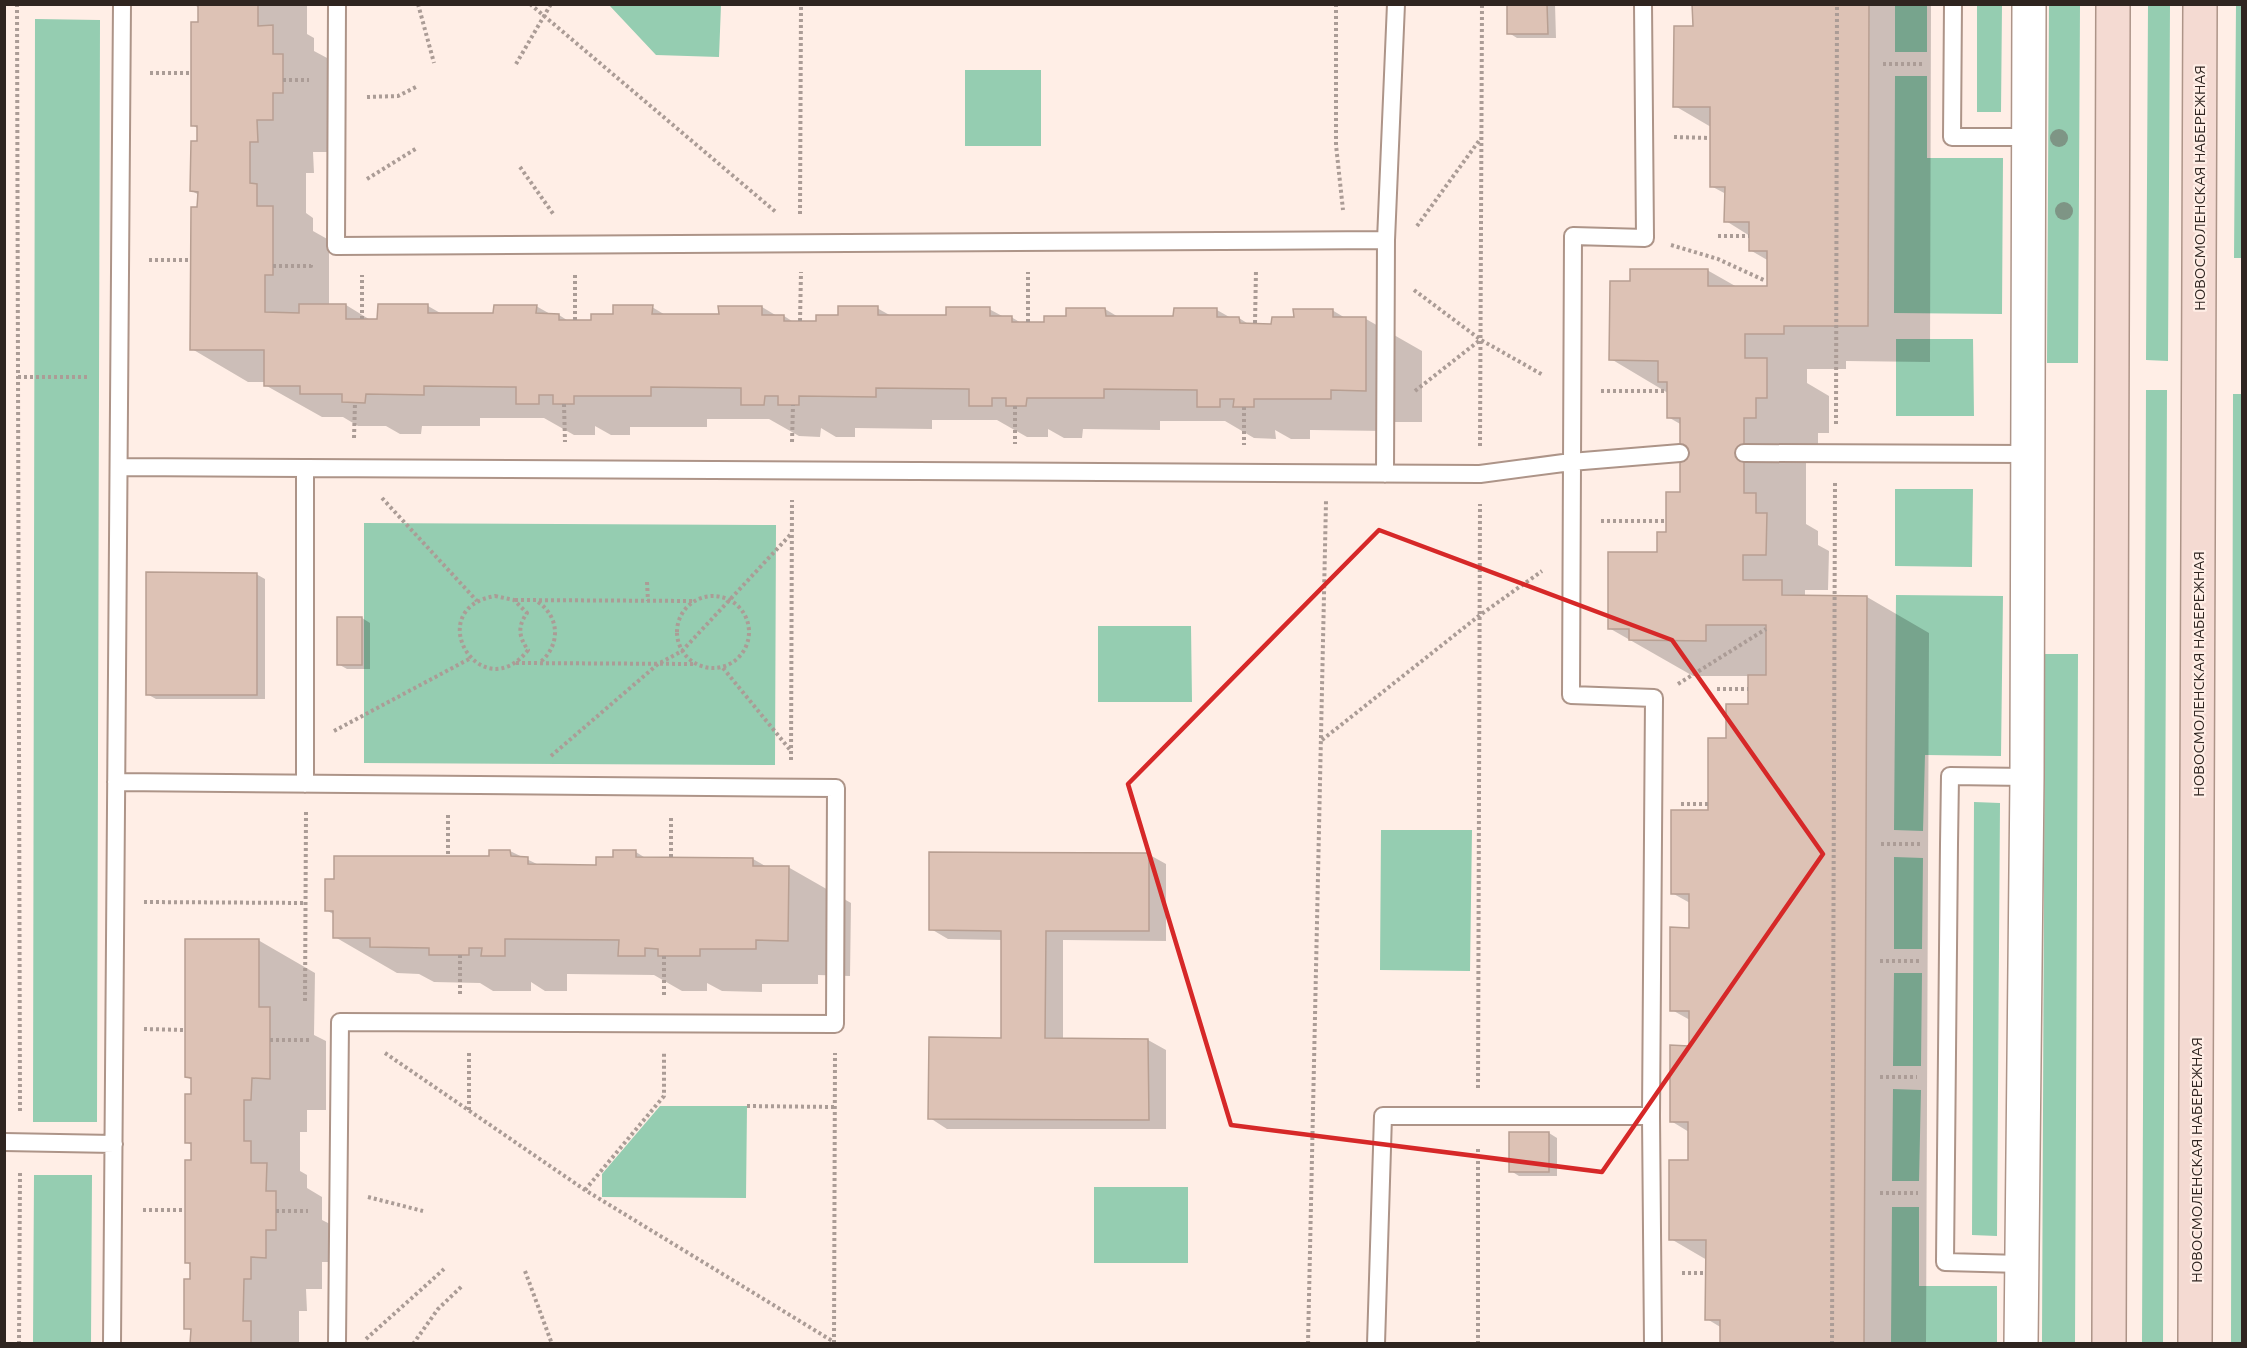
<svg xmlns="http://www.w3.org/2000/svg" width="2247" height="1348" viewBox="0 0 2247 1348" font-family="Ubuntu,sans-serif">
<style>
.green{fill:#95cdb1}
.shadow{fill:#0003}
.building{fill:#ddc2b5;stroke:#b89f92;stroke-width:1.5}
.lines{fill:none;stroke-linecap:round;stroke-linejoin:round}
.lane-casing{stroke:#ad9488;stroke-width:20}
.street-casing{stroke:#ad9488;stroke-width:36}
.secondary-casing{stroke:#ad9488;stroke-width:36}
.path{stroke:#ab9c96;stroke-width:4;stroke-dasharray:3 3;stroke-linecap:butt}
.lane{stroke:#fff;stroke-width:16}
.street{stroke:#fff;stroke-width:33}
.secondary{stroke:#f4dad2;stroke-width:33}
.tree{fill:#7e9585}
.marked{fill:none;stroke:#d62828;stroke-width:4.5;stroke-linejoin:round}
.labels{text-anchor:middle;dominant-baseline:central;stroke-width:4.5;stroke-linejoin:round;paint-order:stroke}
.street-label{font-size:15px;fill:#2f2520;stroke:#ffeee6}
</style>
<rect width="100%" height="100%" fill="#ffeee6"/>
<path class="green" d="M 2242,4 L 2242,258 L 2234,258 L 2236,5 Z
M 609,5 L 721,5 L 719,57 L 656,55 Z
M 1895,5 L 1927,5 L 1927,52 L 1895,52 Z
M 1977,5 L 2002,5 L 2001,112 L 1977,112 Z
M 2049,5 L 2080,5 L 2078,363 L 2047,363 Z
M 2148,5 L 2170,5 L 2168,361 L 2146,360 Z
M 35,19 L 100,20 L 97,1122 L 33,1122 Z
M 965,70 L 1041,70 L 1041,146 L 965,146 Z
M 1895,76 L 1927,76 L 1927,158 L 2003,158 L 2002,314 L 1894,313 Z
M 1896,339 L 1973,339 L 1974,416 L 1896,416 Z
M 2146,390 L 2167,390 L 2163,1344 L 2142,1343 Z
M 2233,394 L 2242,394 L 2242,1344 L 2231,1343 Z
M 1895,489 L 1973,489 L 1972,567 L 1895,566 Z
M 364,523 L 776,525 L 775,765 L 364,763 Z
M 1896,595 L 2003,596 L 2001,756 L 1925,755 L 1923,831 L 1894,830 Z
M 1098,626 L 1191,626 L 1192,702 L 1098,702 Z
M 2045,654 L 2078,654 L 2075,1344 L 2042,1343 Z
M 1974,802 L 2000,803 L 1997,1236 L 1972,1235 Z
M 1381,830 L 1472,830 L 1470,971 L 1380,970 Z
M 1894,857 L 1923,858 L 1922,949 L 1894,949 Z
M 1894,973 L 1922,973 L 1921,1066 L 1893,1066 Z
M 1893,1089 L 1921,1090 L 1919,1181 L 1892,1181 Z
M 660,1106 L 747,1106 L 746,1198 L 602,1197 L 602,1174 Z
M 34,1175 L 92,1175 L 91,1343 L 33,1343 Z
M 1094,1187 L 1188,1187 L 1188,1263 L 1094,1263 Z
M 1892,1207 L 1919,1207 L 1919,1286 L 1997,1286 L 1997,1343 L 1891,1343 Z"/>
<path class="shadow" d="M 193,4 L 307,4 L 307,34 L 314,38 L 314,51 L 329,59 L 329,152 L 313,152 L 314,173 L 306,173 L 306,213 L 313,218 L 313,231 L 329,240 L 329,305 L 346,305 L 372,321 L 428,306 L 442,314 L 495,315 L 536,306 L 552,315 L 559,315 L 570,322 L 593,322 L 652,307 L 667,316 L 720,316 L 762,307 L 777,316 L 784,316 L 795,323 L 817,323 L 877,308 L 893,317 L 948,317 L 989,309 L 1004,317 L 1011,317 L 1023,324 L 1045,324 L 1105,309 L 1120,318 L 1175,318 L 1217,310 L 1231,318 L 1239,318 L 1250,325 L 1273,325 L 1332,310 L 1347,319 L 1366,319 L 1422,351 L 1422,422 L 1387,422 L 1387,431 L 1310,430 L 1310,439 L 1291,439 L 1275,430 L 1276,439 L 1254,438 L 1225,421 L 1160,421 L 1160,430 L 1083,429 L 1082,438 L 1064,438 L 1048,429 L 1048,437 L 1027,437 L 997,420 L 932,420 L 932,429 L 855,428 L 855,437 L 836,437 L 821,428 L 820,437 L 799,436 L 769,419 L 707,419 L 707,427 L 630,427 L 630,435 L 611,435 L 595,426 L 595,435 L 574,435 L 544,418 L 480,418 L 480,426 L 422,426 L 421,434 L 400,434 L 386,426 L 358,426 L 343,417 L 322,417 L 265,385 L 265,382 L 248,382 L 192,349 L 199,195 L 192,191 L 199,143 L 199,129 L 192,125 L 199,8 Z
M 1509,4 L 1555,4 L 1556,38 L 1517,38 L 1509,33 Z
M 1694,4 L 1931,4 L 1930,362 L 1846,361 L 1846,369 L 1807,369 L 1807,383 L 1829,396 L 1829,433 L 1818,433 L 1818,454 L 1806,454 L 1806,524 L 1818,531 L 1818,545 L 1829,551 L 1828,590 L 1805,590 L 1805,595 L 1808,597 L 1867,597 L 1929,633 L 1926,1344 L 1721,1344 L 1722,1328 L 1707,1319 L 1707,1260 L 1671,1239 L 1689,1162 L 1689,1132 L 1671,1121 L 1690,1047 L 1690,1020 L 1672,1010 L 1690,929 L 1690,903 L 1672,893 L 1710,812 L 1728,740 L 1749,705 L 1749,676 L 1693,676 L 1609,628 L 1659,554 L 1668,533 L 1681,494 L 1682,425 L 1668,417 L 1668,393 L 1611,359 L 1632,282 L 1707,270 L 1737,287 L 1769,287 L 1769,261 L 1750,250 L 1750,236 L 1726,221 L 1726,194 L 1711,186 L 1711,127 L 1675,106 L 1694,28 Z
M 256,574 L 265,579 L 265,699 L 156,699 L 147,694 Z
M 339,618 L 362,618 L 370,623 L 370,669 L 347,669 L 338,664 Z
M 510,851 L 541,866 L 597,867 L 636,852 L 647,859 L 753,859 L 767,867 L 788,867 L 851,903 L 850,976 L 818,975 L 818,984 L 762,984 L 762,992 L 722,991 L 707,983 L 707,991 L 682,991 L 654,975 L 567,974 L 567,991 L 545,991 L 531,982 L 531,991 L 493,991 L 480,983 L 434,982 L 419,974 L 397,973 L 335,937 L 335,915 L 326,910 Z
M 1148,854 L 1166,864 L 1166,941 L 1063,940 L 1063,1040 L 1148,1040 L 1166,1050 L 1166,1129 L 947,1129 L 930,1118 L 1002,1040 L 1003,940 L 948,939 L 931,929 Z
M 258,940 L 315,973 L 314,1035 L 326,1041 L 326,1110 L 307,1110 L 307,1132 L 300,1132 L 300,1171 L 307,1175 L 307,1188 L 322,1197 L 322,1220 L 332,1225 L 332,1262 L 322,1262 L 322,1289 L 306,1289 L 307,1311 L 299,1311 L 299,1344 L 192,1344 L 192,1331 L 186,1328 L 192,1266 L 186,1262 L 192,1145 L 186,1142 L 193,1096 L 193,1080 L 186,1077 Z
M 1549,1133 L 1557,1138 L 1557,1176 L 1519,1176 L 1511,1171 Z"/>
<path class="building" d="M 191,4 L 258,4 L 258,26 L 273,25 L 273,54 L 283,54 L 283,93 L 273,93 L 273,120 L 257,120 L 258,142 L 250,142 L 250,183 L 257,184 L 257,206 L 273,206 L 273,275 L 265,275 L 265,312 L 299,313 L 299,304 L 346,304 L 346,319 L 377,319 L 378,304 L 428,304 L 428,313 L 493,313 L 494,305 L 537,305 L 536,313 L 559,314 L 559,320 L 591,320 L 591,314 L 613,314 L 613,305 L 653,305 L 652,314 L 719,314 L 718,306 L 762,306 L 762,315 L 784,315 L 784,321 L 816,321 L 816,315 L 838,315 L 838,306 L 878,306 L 878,315 L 946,315 L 946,307 L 990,307 L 990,316 L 1012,316 L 1012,322 L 1044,322 L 1044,316 L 1066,316 L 1066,308 L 1105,308 L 1106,316 L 1173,316 L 1174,308 L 1217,308 L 1217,317 L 1239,317 L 1240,323 L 1271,324 L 1272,317 L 1294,317 L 1293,309 L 1333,309 L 1333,317 L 1366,317 L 1366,391 L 1331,390 L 1331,399 L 1254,399 L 1254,407 L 1233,407 L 1234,399 L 1220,399 L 1220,407 L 1197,407 L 1197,390 L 1104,389 L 1104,398 L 1027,398 L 1026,406 L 1006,406 L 1006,398 L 992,398 L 992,406 L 969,406 L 969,389 L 876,388 L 876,397 L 799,396 L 799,405 L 778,405 L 778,396 L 765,396 L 764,405 L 741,405 L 741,388 L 651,387 L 651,396 L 574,396 L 574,404 L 553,404 L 553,395 L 539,395 L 539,404 L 516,404 L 516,387 L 424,386 L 424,395 L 366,394 L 365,403 L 342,402 L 342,394 L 300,394 L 300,386 L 264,386 L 264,350 L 190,350 L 191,207 L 197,207 L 198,192 L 190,191 L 191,141 L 197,141 L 197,126 L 191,126 L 191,22 L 198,22 L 198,5 Z
M 1507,4 L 1547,4 L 1548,34 L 1507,34 Z
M 1692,4 L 1869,4 L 1868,326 L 1784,326 L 1784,334 L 1745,334 L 1745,358 L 1767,358 L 1767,398 L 1756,398 L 1756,418 L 1744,418 L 1744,493 L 1756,493 L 1756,513 L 1767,513 L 1766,555 L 1743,555 L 1743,580 L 1782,580 L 1782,595 L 1867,596 L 1864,1344 L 1720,1344 L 1720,1320 L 1705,1320 L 1706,1240 L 1669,1240 L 1669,1160 L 1688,1160 L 1688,1122 L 1670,1122 L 1670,1045 L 1689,1046 L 1689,1011 L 1670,1011 L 1670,927 L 1689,928 L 1689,894 L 1671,894 L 1671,810 L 1708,810 L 1708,738 L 1726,738 L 1726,704 L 1748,704 L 1748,675 L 1766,675 L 1766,625 L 1706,625 L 1706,641 L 1629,640 L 1629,629 L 1608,629 L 1608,552 L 1657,552 L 1657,532 L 1666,532 L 1666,492 L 1680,492 L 1680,418 L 1667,418 L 1667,382 L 1658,382 L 1658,361 L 1609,360 L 1610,281 L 1630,281 L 1630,269 L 1708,269 L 1708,286 L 1767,286 L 1767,251 L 1749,251 L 1749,222 L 1724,222 L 1725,187 L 1710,187 L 1710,107 L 1673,107 L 1674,26 L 1693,26 Z
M 146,572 L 257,573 L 257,695 L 146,695 Z
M 337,617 L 362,617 L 362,665 L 337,665 Z
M 489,850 L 510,850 L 511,856 L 528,857 L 528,864 L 596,865 L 596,857 L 613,857 L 613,850 L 636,850 L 636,857 L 753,858 L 753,866 L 789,866 L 788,941 L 756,940 L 756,949 L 700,949 L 700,956 L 658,956 L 658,949 L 645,948 L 645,956 L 618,956 L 619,940 L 505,939 L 505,956 L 481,956 L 482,948 L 469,948 L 469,955 L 429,955 L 429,948 L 370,947 L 370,938 L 333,938 L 333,911 L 325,911 L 325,879 L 334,879 L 334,856 L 489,856 Z
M 929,852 L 1149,853 L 1149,931 L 1046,931 L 1045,1038 L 1148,1039 L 1149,1120 L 928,1119 L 929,1037 L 1001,1038 L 1001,931 L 929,930 Z
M 185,939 L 259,939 L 259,1007 L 270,1007 L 270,1079 L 252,1078 L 251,1100 L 244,1100 L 244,1141 L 251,1141 L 251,1163 L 267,1163 L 266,1191 L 276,1191 L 276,1230 L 266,1230 L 266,1258 L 251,1257 L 251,1279 L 244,1279 L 243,1321 L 251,1321 L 251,1343 L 265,1344 L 190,1344 L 191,1329 L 184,1329 L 184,1279 L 190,1279 L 190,1263 L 185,1263 L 185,1160 L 191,1160 L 191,1143 L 185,1143 L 185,1094 L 191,1094 L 191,1078 L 185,1077 Z
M 1509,1132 L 1549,1132 L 1549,1172 L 1509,1172 Z"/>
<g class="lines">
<g class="lane-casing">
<path id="lane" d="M 337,4 L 336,246 L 1386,240
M 1643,4 L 1645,238 L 1573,236 L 1571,695 L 1654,698 L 1651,1116 L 1653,1344
M 1953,4 L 1952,137 L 2028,137
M 1744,453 L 2028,454
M 119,467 L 1480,474 L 1571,462 L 1680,453
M 305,468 L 305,784
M 1385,474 L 1386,240 L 1396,4
M 116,782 L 836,788 L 835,1024 L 340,1022 L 337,1344
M 4,1142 L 114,1144
M 2021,1264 L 1945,1262 L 1949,844 L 1950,776 L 2027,777
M 112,1344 L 122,4
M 1376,1344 L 1383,1116 L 1651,1116"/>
</g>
<g class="street-casing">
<path id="street" d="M 2021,1344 L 2027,777 L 2029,4"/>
</g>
<g class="secondary-casing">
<path id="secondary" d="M 2109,1344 L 2113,4
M 2195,1344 L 2200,4"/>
</g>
<path class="path" d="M 17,4 L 20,1114
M 418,4 L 434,63
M 530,4 L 777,213
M 1336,4 L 1336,145 L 1343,210
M 516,64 L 551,4
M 1883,64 L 1925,64
M 150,73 L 191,73
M 283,80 L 309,80
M 367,97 L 398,96 L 418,86
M 1674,137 L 1710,138
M 520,167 L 554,215
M 367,179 L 417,148
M 800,214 L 801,4
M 1417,226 L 1481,138
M 1718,236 L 1749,236
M 1671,245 L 1718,259 L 1766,281
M 149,260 L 190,260
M 273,266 L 311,266 L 311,263
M 1414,290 L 1481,340 L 1543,375
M 362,319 L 362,275
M 575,320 L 575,273
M 800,321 L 801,272
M 1028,322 L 1028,272
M 1255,323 L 1256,270
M 18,377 L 89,377
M 1415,391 L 1480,340
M 1601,391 L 1667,391
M 564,404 L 565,442
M 1015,406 L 1015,444
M 1244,407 L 1244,445
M 1836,424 L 1837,4
M 354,438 L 355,403
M 792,442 L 793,405
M 1480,446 L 1482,4
M 382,498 L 477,601
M 1601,521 L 1666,521
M 647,582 L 648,601
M677 632a36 36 0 1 1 72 0a36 36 0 1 1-72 0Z
M 495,596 L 514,600 L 527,613 C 517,627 519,637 528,650 C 481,710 420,609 495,596 Z
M 515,600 L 694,601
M 538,602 C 561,618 560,647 539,663
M 516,663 L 695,664
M 723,668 L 791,751
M 1678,684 L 1766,629
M 1717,689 L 1748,689
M 334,731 L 471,658
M 1322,740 L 1480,615 L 1542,571
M 551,756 L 658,664 L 682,651 L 791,534
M 791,760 L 792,500
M 1681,804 L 1708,804
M 448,815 L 448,856
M 1881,844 L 1921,844
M 671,857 L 671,816
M 144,902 L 306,903
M 1880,961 L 1920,961
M 460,994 L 460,955
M 664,995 L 664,956
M 305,1001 L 306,812
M 144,1029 L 185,1030
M 270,1040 L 311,1040
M 385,1053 L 585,1190 L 834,1342
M 1880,1077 L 1917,1077
M 1478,1088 L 1480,504
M 747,1106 L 835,1107
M 469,1110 L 469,1050
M 585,1190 L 664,1096 L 664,1051
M 1880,1193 L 1918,1193
M 368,1197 L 423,1211
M 143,1210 L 184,1210
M 276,1211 L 308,1211
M 525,1271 L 552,1344
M 1682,1273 L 1705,1273
M 366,1339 L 444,1269
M 834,1343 L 835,1053
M 19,1344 L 20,1172
M 413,1344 L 438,1309 L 462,1286
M 1308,1344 L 1326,501
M 1478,1344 L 1478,1146
M 1832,1344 L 1835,482"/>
<use href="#lane" class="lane"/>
<use href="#street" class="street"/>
<use href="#secondary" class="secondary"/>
</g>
<g class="tree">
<circle cx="2059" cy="138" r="9"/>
<circle cx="2064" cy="211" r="9"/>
</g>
<path class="marked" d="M 1379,530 L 1672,640 L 1823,854 L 1602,1172 L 1231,1125 L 1128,784 Z"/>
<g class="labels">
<g class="street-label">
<text transform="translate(2199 188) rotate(-90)">НОВОСМОЛЕНСКАЯ НАБЕРЕЖНАЯ</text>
<text transform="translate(2198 674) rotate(-90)">НОВОСМОЛЕНСКАЯ НАБЕРЕЖНАЯ</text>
<text transform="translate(2196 1160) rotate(-90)">НОВОСМОЛЕНСКАЯ НАБЕРЕЖНАЯ</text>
</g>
</g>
<rect width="2247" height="1348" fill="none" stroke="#2f2520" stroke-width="12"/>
</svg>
